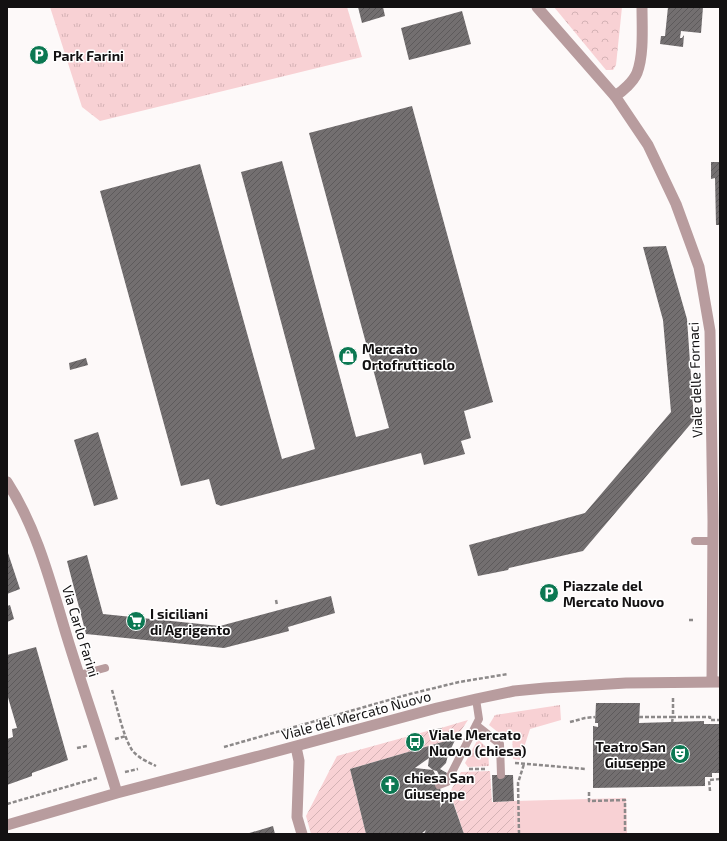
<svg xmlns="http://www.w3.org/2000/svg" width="727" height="841" viewBox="0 0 727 841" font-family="'Exo 2',sans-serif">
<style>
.grass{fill:url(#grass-tufts)}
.park{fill:url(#park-crowns)}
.garden{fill:url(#garden-furrows)}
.pitch{fill:#f8d1d4}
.building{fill:url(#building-hatch)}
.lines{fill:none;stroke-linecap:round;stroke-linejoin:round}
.path{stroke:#8c8989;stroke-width:2.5;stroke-dasharray:4 2;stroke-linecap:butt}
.service{stroke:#b89c9e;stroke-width:8}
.pedestrian{stroke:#b89c9e;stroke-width:11}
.minor{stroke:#b89c9e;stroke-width:11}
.tertiary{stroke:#b89c9e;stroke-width:11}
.labels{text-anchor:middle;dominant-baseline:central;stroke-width:3;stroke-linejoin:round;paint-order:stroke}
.poi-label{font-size:14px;font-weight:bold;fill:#131112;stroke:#fff;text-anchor:start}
.street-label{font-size:14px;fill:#131112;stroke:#fff}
</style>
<defs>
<pattern id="grass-tufts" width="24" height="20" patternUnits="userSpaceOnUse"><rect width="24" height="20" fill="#f8d1d4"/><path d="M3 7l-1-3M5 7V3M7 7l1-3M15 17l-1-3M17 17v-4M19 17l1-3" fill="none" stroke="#d4b2b5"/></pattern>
<pattern id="park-crowns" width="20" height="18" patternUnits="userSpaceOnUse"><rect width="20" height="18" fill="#f8d1d4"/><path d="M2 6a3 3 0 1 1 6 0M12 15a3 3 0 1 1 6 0" fill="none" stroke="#d4b2b5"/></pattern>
<pattern id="garden-furrows" width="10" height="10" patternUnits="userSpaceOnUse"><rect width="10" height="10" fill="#f8d1d4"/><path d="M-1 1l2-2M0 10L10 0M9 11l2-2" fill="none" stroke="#d4b2b5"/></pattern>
<pattern id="building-hatch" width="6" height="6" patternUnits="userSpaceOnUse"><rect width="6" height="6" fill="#736f70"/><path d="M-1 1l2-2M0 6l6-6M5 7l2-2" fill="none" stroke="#5d5a5b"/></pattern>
</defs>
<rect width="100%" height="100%" fill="#fdf9f9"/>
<path class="grass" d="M 50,7 L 347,7 L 362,57 L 100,121 L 82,107 Z
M 560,705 L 561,720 L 530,729 L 520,760 L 513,759 L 512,731 L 499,733 L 489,725 L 495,715 Z
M 478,739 L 488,749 L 489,766 L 468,767 L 465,763 Z"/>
<path class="park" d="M 554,7 L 622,7 L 616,65 L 613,70 L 606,70 Z"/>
<path class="garden" d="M 468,720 L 456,738 L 350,769 L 366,834 L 311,834 L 306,816 L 337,756 L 431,730 L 433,735 L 442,732 L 441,728 Z
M 490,771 L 492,802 L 514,801 L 515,834 L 464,834 L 450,792 L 461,772 Z"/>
<path class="pitch" d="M 626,798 L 627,834 L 515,834 L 514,801 Z"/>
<path class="building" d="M 358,7 L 383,7 L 385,16 L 362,23 Z
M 668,7 L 703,7 L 701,33 L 681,31 L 680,38 L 682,38 L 684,35 L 683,47 L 660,44 L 661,36 L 665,36 Z
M 462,11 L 471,44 L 409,60 L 401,28 Z
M 412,106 L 493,402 L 464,411 L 471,438 L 461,441 L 465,454 L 424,465 L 421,453 L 221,506 L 216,504 L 209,479 L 181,486 L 100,191 L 200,164 L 282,459 L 315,449 L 241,172 L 282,161 L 356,437 L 389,428 L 309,133 Z
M 711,162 L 720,162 L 720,225 L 716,225 L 715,178 L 711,179 Z
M 666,246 L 687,319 L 694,420 L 583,551 L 509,568 L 508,570 L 478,576 L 469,545 L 585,513 L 671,412 L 663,320 L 643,247 Z
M 86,358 L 88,365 L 70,370 L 69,363 Z
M 98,432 L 118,499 L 94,506 L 74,440 Z
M 7,550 L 20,589 L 7,594 Z
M 87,555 L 103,614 L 220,626 L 331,596 L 335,613 L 288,627 L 289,631 L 224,648 L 86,634 L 67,561 Z
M 10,605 L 14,619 L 7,622 L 7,606 Z
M 36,647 L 68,760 L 32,773 L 32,776 L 7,785 L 7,739 L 13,737 L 12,729 L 17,728 L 7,694 L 7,655 Z
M 596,703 L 640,703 L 639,723 L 704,721 L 704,724 L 720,724 L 720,773 L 712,773 L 712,777 L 705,777 L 705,786 L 593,788 L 593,726 L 598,727 L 598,723 L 595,723 Z
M 441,728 L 442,732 L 433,735 L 431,730 Z
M 456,738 L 448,755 L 446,763 L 440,769 L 447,773 L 446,777 L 442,778 L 439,775 L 437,771 L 433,770 L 428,766 L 429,758 L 415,768 L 433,770 L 436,776 L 442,795 L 440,808 L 449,791 L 464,834 L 424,834 L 426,830 L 421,834 L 366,834 L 350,769 Z
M 492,775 L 513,775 L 514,801 L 493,802 Z
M 273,826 L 275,834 L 246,834 Z"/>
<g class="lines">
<path class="path" d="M 276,600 L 277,605
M 689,620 L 695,620
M 112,690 C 117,707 123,736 132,750 C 138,758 148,762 156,766
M 673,698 L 673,717 L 710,717 L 710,720 L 720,720
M 639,717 L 673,717 L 672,722
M 570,722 L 585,718 L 595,717
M 115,739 L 126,736
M 224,747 L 410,694 L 459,682 L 508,674
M 77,748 L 87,746
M 515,763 L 586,769
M 469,769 L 486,769
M 125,772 L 138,769
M 710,791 L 709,780 L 720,779
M 589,792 L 589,801 L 625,800 L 625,834
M 7,804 L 97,778
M 519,834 L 518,783 L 524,764"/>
<path class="service" d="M 695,541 L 713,541
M 79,675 L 105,668
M 476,725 L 500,744 L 501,775
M 439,785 L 447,782 L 479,719 L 476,699"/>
<path class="pedestrian" d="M 296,747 L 299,761 L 297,817 L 302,834"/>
<path class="minor" d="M 615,96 C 623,91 633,82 637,73 C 644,55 642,27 642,7"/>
<path class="tertiary" d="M 537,7 L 615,96 L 648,145 L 676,204 L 699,267 L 710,331 L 713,521 L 712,682
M 7,482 C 37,528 51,584 67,637 C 83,689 101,740 117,793
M 7,825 L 117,793 L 259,756 L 437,708 L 476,699 L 514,691 L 545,688 L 626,683 L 720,682"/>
</g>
<defs>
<g id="parking-disc" transform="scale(1)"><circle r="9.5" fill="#0c7852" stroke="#fff"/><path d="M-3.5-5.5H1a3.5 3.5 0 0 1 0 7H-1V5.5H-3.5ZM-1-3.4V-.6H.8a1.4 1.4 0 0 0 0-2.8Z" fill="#fff"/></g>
<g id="shop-disc" transform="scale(1)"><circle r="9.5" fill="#0c7852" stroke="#fff"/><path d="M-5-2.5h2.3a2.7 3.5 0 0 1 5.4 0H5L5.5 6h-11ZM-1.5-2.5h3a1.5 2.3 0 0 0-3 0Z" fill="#fff"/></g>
<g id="supermarket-disc" transform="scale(1)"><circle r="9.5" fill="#0c7852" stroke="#fff"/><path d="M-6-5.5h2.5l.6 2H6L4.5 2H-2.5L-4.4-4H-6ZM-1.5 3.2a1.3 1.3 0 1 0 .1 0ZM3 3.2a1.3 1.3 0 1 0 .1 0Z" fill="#fff"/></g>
<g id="bus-disc" transform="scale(1)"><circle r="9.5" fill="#0c7852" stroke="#fff"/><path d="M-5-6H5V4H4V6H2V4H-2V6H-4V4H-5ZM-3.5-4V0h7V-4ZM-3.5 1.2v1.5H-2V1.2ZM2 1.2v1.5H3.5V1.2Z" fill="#fff"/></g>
<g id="theatre-disc" transform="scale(1)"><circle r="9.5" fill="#0c7852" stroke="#fff"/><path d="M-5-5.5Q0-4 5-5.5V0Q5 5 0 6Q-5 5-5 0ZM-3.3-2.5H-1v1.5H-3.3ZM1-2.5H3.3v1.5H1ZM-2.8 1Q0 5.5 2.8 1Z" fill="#fff"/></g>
<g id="church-disc" transform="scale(1)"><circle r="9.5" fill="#0c7852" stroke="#fff"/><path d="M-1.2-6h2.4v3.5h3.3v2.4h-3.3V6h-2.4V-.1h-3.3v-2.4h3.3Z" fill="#fff"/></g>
</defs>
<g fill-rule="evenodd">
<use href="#parking-disc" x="39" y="55"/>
<use href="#shop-disc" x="348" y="356"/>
<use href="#parking-disc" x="549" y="593"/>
<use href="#supermarket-disc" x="136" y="621"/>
<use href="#bus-disc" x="415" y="742"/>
<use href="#theatre-disc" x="680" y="754"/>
<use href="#church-disc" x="390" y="785"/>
</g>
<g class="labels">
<g class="poi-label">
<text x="53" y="55">Park Farini</text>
<text x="362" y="348">Mercato<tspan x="362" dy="16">Ortofrutticolo</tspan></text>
<text x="563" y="585">Piazzale del<tspan x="563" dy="16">Mercato Nuovo</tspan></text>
<text x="150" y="613">I siciliani<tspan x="150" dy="16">di Agrigento</tspan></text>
<text x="429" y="734">Viale Mercato<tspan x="429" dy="16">Nuovo (chiesa)</tspan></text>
<text x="666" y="746" text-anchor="end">Teatro San<tspan x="666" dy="16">Giuseppe</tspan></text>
<text x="404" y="777">chiesa San<tspan x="404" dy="16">Giuseppe</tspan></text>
</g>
<g class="street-label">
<text transform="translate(695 380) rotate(-92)">Viale delle Fornaci</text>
<text transform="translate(81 631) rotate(73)">Via Carlo Farini</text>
<text transform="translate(356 715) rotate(-15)">Viale del Mercato Nuovo</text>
</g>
</g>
<rect width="727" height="841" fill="none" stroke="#131112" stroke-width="16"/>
</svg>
